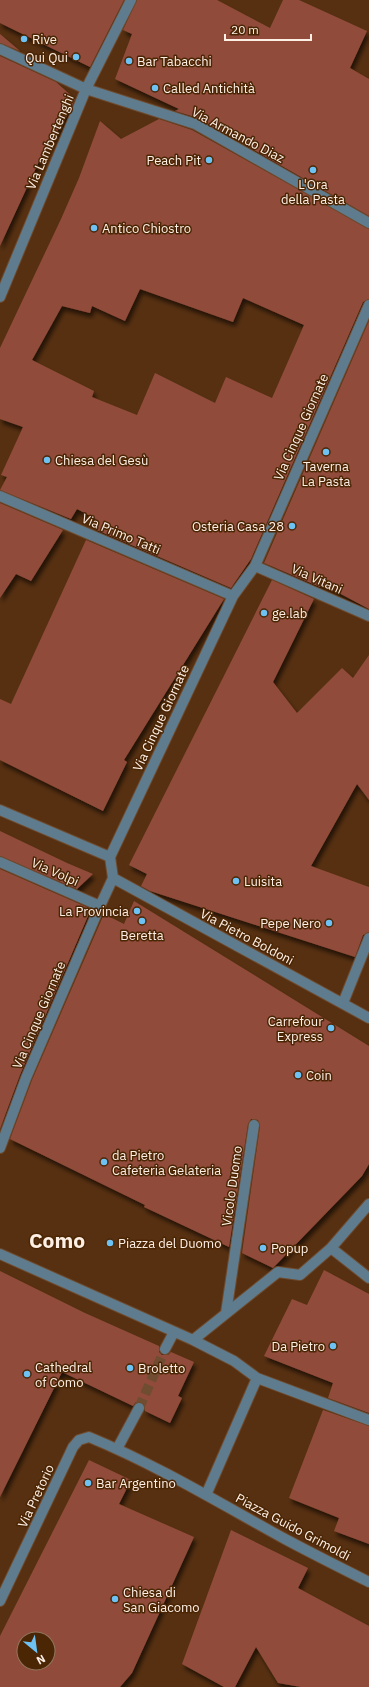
<svg xmlns="http://www.w3.org/2000/svg" width="369" height="1687" viewBox="0 0 369 1687" font-family="'IBM Plex Sans',sans-serif">
<style>
.building{fill:#904c3a;fill-rule:evenodd;filter:url(#shadow)}
.lines{fill:none;stroke-linecap:round;stroke-linejoin:round}
.minor-tunnel{stroke:#704d31;stroke-width:10;stroke-dasharray:10 5;stroke-linecap:butt}
.minor-casing{stroke:#6e4b2f;stroke-width:12}
.minor{stroke:#5f7c8e;stroke-width:10}
.poi-dot{fill:#6ec2f3;stroke:#4b2605;stroke-width:1.5}
.labels{text-anchor:middle;dominant-baseline:central;stroke-width:3;stroke-linejoin:round;paint-order:stroke}
.poi-label{font-size:13px;fill:#feefe5;stroke:#4b2605;text-anchor:start}
.street-label{font-size:13px;fill:#feefe5;stroke:#4b2605}
.town-label{font-size:21px;font-weight:bold;fill:#feefe5;stroke:#4b2605}
</style>
<defs>
<filter id="shadow"><feDropShadow dx="2.5" dy="4.5" stdDeviation="2" flood-color="#0009"/></filter>
</defs>
<rect width="100%" height="100%" fill="#573011"/>
<path class="building" d="M 0,0 L 124,0 L 90,67 L 0,23 Z
M 137,0 L 217,0 L 270,28 L 283,0 L 299,0 L 367,31 L 350,68 L 369,79 L 369,216 L 198,118 L 175,111 L 179,109 L 115,79 L 132,34 L 123,30 Z
M 0,34 L 20,51 L 0,43 Z
M 0,56 L 56,82 L 75,99 L 70,111 L 41,157 L 0,246 Z
M 159,119 L 192,130 L 369,229 L 369,299 L 363,302 L 251,559 L 231,588 L 92,528 L 96,519 L 77,509 L 71,519 L 0,490 L 7,477 L 1,475 L 23,427 L 0,419 L 0,348 L 61,219 L 79,178 L 100,121 L 121,139 ZM 140,289 L 233,322 L 243,298 L 304,325 L 272,398 L 226,377 L 215,403 L 155,373 L 137,415 L 92,397 L 94,391 L 32,360 L 62,306 L 90,313 L 92,306 L 125,321 Z
M 369,321 L 369,609 L 322,584 L 320,587 L 264,563 Z
M 0,503 L 63,530 L 31,581 L 16,574 L 0,598 Z
M 86,540 L 224,599 L 124,760 L 127,762 L 103,811 L 0,760 L 0,699 L 11,704 Z
M 272,580 L 314,599 L 273,682 L 297,713 L 342,668 L 353,678 L 369,655 L 369,800 L 357,784 L 311,866 L 369,887 L 369,932 L 363,935 L 355,957 L 150,891 L 141,886 L 147,874 L 129,865 Z
M 0,831 L 67,863 L 93,874 L 77,889 L 0,856 Z
M 0,869 L 91,909 L 20,1075 L 0,1129 Z
M 134,901 L 369,1046 L 369,1164 L 362,1176 L 273,1268 L 242,1253 L 260,1126 L 258,1120 L 251,1119 L 248,1124 L 229,1247 L 144,1207 L 145,1205 L 10,1139 L 32,1080 L 104,914 L 124,924 Z
M 324,1270 L 369,1294 L 369,1413 L 328,1398 L 333,1383 L 264,1356 L 292,1299 L 307,1305 Z
M 0,1271 L 85,1313 L 159,1346 L 159,1352 L 162,1355 L 168,1355 L 171,1352 L 194,1362 L 178,1396 L 182,1398 L 170,1423 L 145,1411 L 145,1405 L 142,1402 L 136,1402 L 133,1406 L 62,1372 L 0,1497 Z
M 323,1410 L 369,1426 L 369,1544 L 334,1531 L 339,1518 L 289,1498 Z
M 89,1460 L 131,1480 L 119,1504 L 194,1537 L 132,1673 L 120,1687 L 0,1687 L 0,1636 ZM 24,1639 L 48,1639 L 48,1663 L 24,1663 Z
M 231,1530 L 308,1568 L 298,1588 L 369,1626 L 369,1687 L 301,1687 L 278,1683 L 256,1647 L 235,1687 L 224,1687 L 182,1664 Z"/>
<g class="lines">
<path class="minor-tunnel" d="M 139,1408 L 165,1349"/>
<g class="minor-casing">
<path id="minor" d="M 0,49 L 86,89 L 195,124 L 369,223
M 0,297 L 86,89 L 131,0
M 0,496 L 233,596
M 255,566 L 369,616
M 0,810 L 110,857
M 0,862 L 100,906
M 113,878 L 369,1018
M 343,1003 L 369,938
M 0,1148 L 26,1078 L 100,906 L 113,878 L 110,857 L 233,596 L 255,566 L 369,305
M 331,1248 L 369,1278
M 0,1254 L 193,1340 L 234,1361 L 257,1378 L 369,1420
M 226,1313 L 254,1125
M 193,1340 L 278,1272 L 300,1275 L 331,1248 L 369,1204
M 165,1349 L 174,1332
M 117,1449 L 139,1408
M 206,1495 L 257,1378
M 0,1601 L 73,1447 L 79,1440 L 89,1437 C 157,1465 221,1504 285,1539 C 313,1554 341,1568 369,1582"/>
</g>
<use href="#minor" class="minor"/>
</g>
<g class="poi-dot">
<circle cx="24" cy="39" r="4"/>
<circle cx="76" cy="57" r="4"/>
<circle cx="129" cy="61" r="4"/>
<circle cx="155" cy="88" r="4"/>
<circle cx="209" cy="160" r="4"/>
<circle cx="313" cy="170" r="4"/>
<circle cx="94" cy="228" r="4"/>
<circle cx="326" cy="452" r="4"/>
<circle cx="47" cy="460" r="4"/>
<circle cx="292" cy="526" r="4"/>
<circle cx="264" cy="613" r="4"/>
<circle cx="236" cy="881" r="4"/>
<circle cx="137" cy="911" r="4"/>
<circle cx="142" cy="921" r="4"/>
<circle cx="329" cy="923" r="4"/>
<circle cx="331" cy="1028" r="4"/>
<circle cx="298" cy="1075" r="4"/>
<circle cx="104" cy="1162" r="4"/>
<circle cx="110" cy="1243" r="4"/>
<circle cx="263" cy="1248" r="4"/>
<circle cx="333" cy="1346" r="4"/>
<circle cx="130" cy="1368" r="4"/>
<circle cx="27" cy="1374" r="4"/>
<circle cx="88" cy="1483" r="4"/>
<circle cx="115" cy="1599" r="4"/>
</g>
<g class="labels">
<g class="poi-label">
<text x="32" y="39">Rive</text>
<text x="68" y="57" text-anchor="end">Qui Qui</text>
<text x="137" y="61">Bar Tabacchi</text>
<text x="163" y="88">Called Antichità</text>
<text x="201" y="160" text-anchor="end">Peach Pit</text>
<text x="313" y="184" text-anchor="middle">L'Ora<tspan x="313" dy="15">della Pasta</tspan></text>
<text x="102" y="228">Antico Chiostro</text>
<text x="55" y="460">Chiesa del Gesù</text>
<text x="326" y="466" text-anchor="middle">Taverna<tspan x="326" dy="15">La Pasta</tspan></text>
<text x="284" y="526" text-anchor="end">Osteria Casa 28</text>
<text x="272" y="613">ge.lab</text>
<text x="244" y="881">Luisita</text>
<text x="129" y="911" text-anchor="end">La Provincia</text>
<text x="321" y="923" text-anchor="end">Pepe Nero</text>
<text x="142" y="935" text-anchor="middle">Beretta</text>
<text x="323" y="1021" text-anchor="end">Carrefour<tspan x="323" dy="15">Express</tspan></text>
<text x="306" y="1075">Coin</text>
<text x="112" y="1155">da Pietro<tspan x="112" dy="15">Cafeteria Gelateria</tspan></text>
<text x="118" y="1243">Piazza del Duomo</text>
<text x="271" y="1248">Popup</text>
<text x="325" y="1346" text-anchor="end">Da Pietro</text>
<text x="35" y="1367">Cathedral<tspan x="35" dy="15">of Como</tspan></text>
<text x="138" y="1368">Broletto</text>
<text x="96" y="1483">Bar Argentino</text>
<text x="123" y="1592">Chiesa di<tspan x="123" dy="15">San Giacomo</tspan></text>
</g>
<g class="street-label">
<text transform="translate(238 135) rotate(28)">Via Armando Diaz</text>
<text transform="translate(50 142) rotate(-67)">Via Lambertenghi</text>
<text transform="translate(301 427) rotate(-66)">Via Cinque Giornate</text>
<text transform="translate(121 534) rotate(23)">Via Primo Tatti</text>
<text transform="translate(317 579) rotate(24)">Via Vitani</text>
<text transform="translate(161 718) rotate(-65)">Via Cinque Giornate</text>
<text transform="translate(55 872) rotate(24)">Via Volpi</text>
<text transform="translate(247 937) rotate(28)">Via Pietro Boldoni</text>
<text transform="translate(39 1015) rotate(-67)">Via Cinque Giornate</text>
<text transform="translate(232 1186) rotate(-82)">Vicolo Duomo</text>
<text transform="translate(36 1496) rotate(-65)">Via Pretorio</text>
<text transform="translate(293 1527) rotate(28)">Piazza Guido Grimoldi</text>
</g>
<g class="town-label">
<text x="57" y="1240">Como</text>
</g>
</g>
<g transform="translate(36 1651) rotate(151)"><circle r="19" fill="#4b2605" stroke="#93765f"/>
<path d="M0-3L7 15L0 10L-7 15Z" fill="#6ec2f3"/>
<text y="-6" font-size="11" font-weight="bold" text-anchor="middle" fill="#feefe5">N</text>
</g>
<path d="M225 34v6h86v-6" fill="none" stroke="#feefe5" stroke-width="2"/>
<text x="231" y="34" font-size="12" fill="#feefe5" stroke="#4b2605" stroke-width="3" paint-order="stroke">20 m</text>
</svg>
